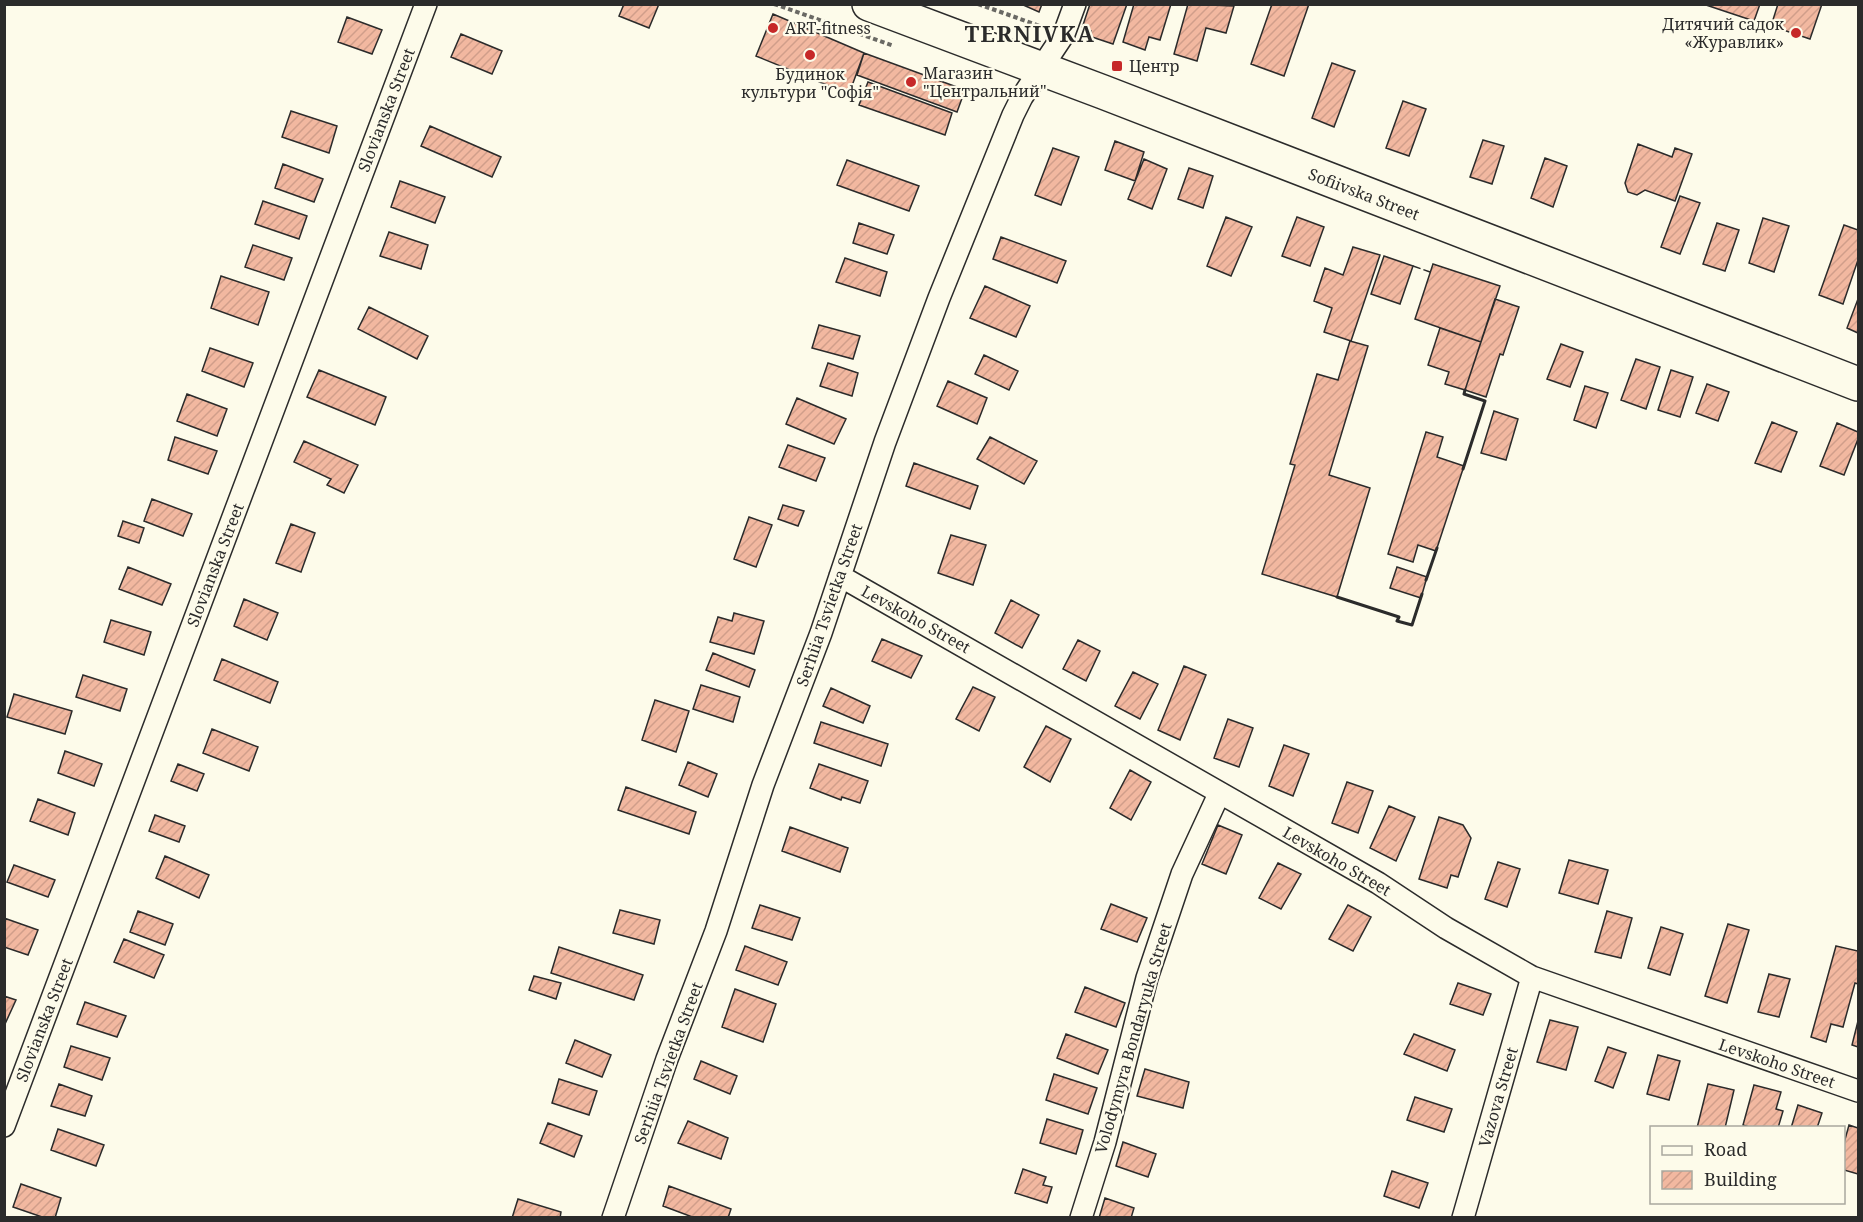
<svg xmlns="http://www.w3.org/2000/svg" width="1863" height="1222" viewBox="0 0 1863 1222" font-family="'Noto Serif',serif">
<style>
.building{fill:url(#building-hatch);stroke:#2b2b2b;stroke-width:1.5}
.lines{fill:none;stroke-linecap:round;stroke-linejoin:round}
.minor-casing{stroke:#2b2b2b;stroke-width:24}
.primary-casing{stroke:#2b2b2b;stroke-width:36}
.path{stroke:#6a6964;stroke-width:4;stroke-dasharray:4.5 3;stroke-linecap:butt}
.minor{stroke:#fdfbea;stroke-width:21}
.primary{stroke:#fdfbea;stroke-width:33}
.fence{stroke:#2b2b2b;stroke-width:1.5;stroke-dasharray:8 3;stroke-linecap:butt}
.wall{stroke:#2b2b2b;stroke-width:3}
.poi-dot{fill:#c62828;stroke:#fdfbea;stroke-width:2}
.labels{text-anchor:middle;dominant-baseline:central;stroke-width:4.5;stroke-linejoin:round;paint-order:stroke}
.poi-label{font-size:16px;fill:#2b2b2b;stroke:#fdfbea;text-anchor:start}
.street-label{font-size:16px;fill:#2b2b2b;stroke:#fdfbea}
.district-label{font-size:22px;font-weight:bold;letter-spacing:1.5px;fill:#2b2b2b;stroke:#fdfbea}
</style>
<defs>
<pattern id="building-hatch" width="6" height="6" patternUnits="userSpaceOnUse" patternTransform="scale(1.5)"><rect width="6" height="6" fill="#f2b8a0"/><path d="M-1 1l2-2M0 6l6-6M5 7l2-2" fill="none" stroke="#d09e8a"/></pattern>
</defs>
<rect width="100%" height="100%" fill="#fdfbea"/>
<path class="building" d="M 624,4 L 659,4 L 649,28 L 619,16 Z
M 1021,4 L 1042,4 L 1039,12 Z
M 1090,4 L 1127,4 L 1113,44 L 1089,36 L 1091,31 L 1082,28 Z
M 1134,4 L 1171,4 L 1160,40 L 1149,37 L 1145,50 L 1123,42 Z
M 1188,4 L 1234,6 L 1226,33 L 1206,28 L 1197,61 L 1174,54 Z
M 1272,4 L 1309,4 L 1284,76 L 1251,64 Z
M 1703,4 L 1760,4 L 1754,21 Z
M 1778,4 L 1822,4 L 1810,39 L 1771,26 Z
M 773,14 L 864,53 L 849,94 L 756,56 Z
M 347,17 L 382,30 L 372,54 L 338,42 Z
M 461,34 L 502,51 L 492,74 L 451,57 Z
M 864,53 L 965,90 L 957,112 L 857,75 Z
M 1332,63 L 1355,71 L 1334,127 L 1312,118 Z
M 868,82 L 952,113 L 945,135 L 859,105 Z
M 1403,101 L 1426,109 L 1409,156 L 1386,148 Z
M 291,111 L 337,126 L 329,153 L 282,137 Z
M 430,126 L 501,157 L 492,177 L 421,146 Z
M 1483,140 L 1504,146 L 1492,184 L 1470,177 Z
M 1115,141 L 1144,152 L 1135,181 L 1105,170 Z
M 1638,144 L 1672,157 L 1675,148 L 1692,154 L 1675,201 L 1645,190 L 1637,195 L 1628,192 L 1625,183 Z
M 1053,148 L 1079,157 L 1061,205 L 1035,195 Z
M 1545,158 L 1567,166 L 1553,207 L 1531,198 Z
M 1144,159 L 1167,169 L 1152,209 L 1128,199 Z
M 847,160 L 919,186 L 909,211 L 837,185 Z
M 283,164 L 323,179 L 314,202 L 275,188 Z
M 1189,168 L 1213,176 L 1203,208 L 1178,199 Z
M 400,181 L 445,197 L 435,223 L 391,207 Z
M 1680,196 L 1700,203 L 1680,254 L 1661,247 Z
M 263,201 L 307,216 L 299,239 L 255,224 Z
M 1226,217 L 1252,227 L 1231,276 L 1207,266 Z
M 1297,217 L 1324,227 L 1310,266 L 1282,256 Z
M 1763,218 L 1789,226 L 1774,272 L 1749,263 Z
M 859,223 L 894,235 L 887,254 L 853,243 Z
M 1717,223 L 1739,230 L 1725,271 L 1703,264 Z
M 1844,225 L 1858,230 L 1858,260 L 1843,304 L 1819,295 Z
M 389,232 L 428,245 L 421,269 L 380,256 Z
M 1001,237 L 1066,261 L 1057,283 L 993,259 Z
M 253,245 L 292,258 L 284,280 L 245,267 Z
M 1353,247 L 1380,255 L 1351,341 L 1324,332 L 1332,308 L 1314,301 L 1325,268 L 1343,275 Z
M 1384,256 L 1413,266 L 1400,304 L 1371,294 Z
M 845,258 L 887,272 L 880,296 L 836,282 Z
M 1433,264 L 1500,286 L 1481,342 L 1415,319 Z
M 221,276 L 269,292 L 258,325 L 211,308 Z
M 985,286 L 1030,306 L 1016,337 L 970,318 Z
M 1495,299 L 1519,307 L 1503,355 L 1500,354 L 1486,397 L 1465,390 Z
M 1858,299 L 1858,333 L 1847,328 Z
M 369,307 L 428,336 L 417,359 L 358,329 Z
M 819,325 L 860,336 L 853,359 L 812,348 Z
M 1440,328 L 1481,342 L 1465,390 L 1445,384 L 1449,372 L 1428,365 Z
M 1350,341 L 1368,346 L 1329,475 L 1370,488 L 1337,597 L 1262,574 L 1295,465 L 1290,464 L 1317,374 L 1338,380 Z
M 1561,344 L 1583,352 L 1570,387 L 1547,379 Z
M 210,348 L 253,363 L 244,387 L 202,371 Z
M 984,355 L 1018,371 L 1009,390 L 975,374 Z
M 1636,359 L 1660,367 L 1646,409 L 1621,400 Z
M 828,363 L 858,373 L 852,396 L 820,386 Z
M 319,370 L 386,397 L 375,425 L 307,397 Z
M 1671,370 L 1693,377 L 1680,417 L 1658,410 Z
M 948,381 L 987,398 L 977,424 L 937,406 Z
M 1707,384 L 1729,392 L 1718,421 L 1696,413 Z
M 1585,386 L 1608,393 L 1596,428 L 1574,420 Z
M 187,394 L 227,409 L 217,436 L 177,421 Z
M 797,398 L 846,419 L 834,444 L 786,424 Z
M 1494,411 L 1518,419 L 1506,460 L 1481,453 Z
M 1772,422 L 1797,432 L 1781,472 L 1755,463 Z
M 1837,423 L 1858,432 L 1858,439 L 1844,475 L 1820,466 Z
M 1426,432 L 1443,437 L 1437,457 L 1464,466 L 1436,551 L 1418,545 L 1413,562 L 1388,554 Z
M 175,437 L 217,451 L 208,474 L 168,460 Z
M 990,437 L 1037,461 L 1024,484 L 977,459 Z
M 304,441 L 358,465 L 344,493 L 327,485 L 331,479 L 294,462 Z
M 788,445 L 825,458 L 816,481 L 779,467 Z
M 914,463 L 978,486 L 970,509 L 906,486 Z
M 152,499 L 192,514 L 183,536 L 144,521 Z
M 783,505 L 804,511 L 798,526 L 778,519 Z
M 749,517 L 772,525 L 756,567 L 734,559 Z
M 123,521 L 144,528 L 139,543 L 118,536 Z
M 291,524 L 315,533 L 301,572 L 276,563 Z
M 951,535 L 986,545 L 973,585 L 938,573 Z
M 128,567 L 171,584 L 162,605 L 119,589 Z
M 1397,567 L 1427,577 L 1421,598 L 1390,588 Z
M 244,599 L 278,613 L 267,640 L 234,626 Z
M 1011,600 L 1039,615 L 1022,648 L 995,633 Z
M 734,613 L 764,621 L 754,654 L 710,642 L 718,617 L 732,621 Z
M 111,620 L 151,632 L 144,655 L 104,642 Z
M 882,639 L 922,656 L 911,678 L 872,661 Z
M 1078,640 L 1100,651 L 1086,681 L 1063,669 Z
M 713,653 L 755,670 L 749,687 L 706,670 Z
M 222,659 L 278,682 L 270,703 L 214,680 Z
M 1184,666 L 1206,675 L 1180,740 L 1158,730 Z
M 1133,672 L 1158,684 L 1140,719 L 1115,706 Z
M 83,675 L 127,689 L 120,711 L 76,697 Z
M 701,685 L 740,697 L 733,722 L 693,709 Z
M 973,687 L 995,697 L 979,731 L 956,719 Z
M 831,688 L 870,706 L 863,723 L 823,706 Z
M 14,694 L 72,711 L 65,734 L 7,717 Z
M 655,700 L 689,711 L 676,752 L 642,740 Z
M 1228,719 L 1253,728 L 1239,767 L 1214,758 Z
M 821,722 L 888,744 L 881,766 L 814,743 Z
M 1046,726 L 1071,739 L 1050,782 L 1024,767 Z
M 212,729 L 258,747 L 249,771 L 203,753 Z
M 1284,745 L 1309,754 L 1293,796 L 1269,786 Z
M 65,751 L 102,764 L 94,786 L 58,773 Z
M 688,762 L 717,774 L 708,797 L 679,785 Z
M 178,764 L 204,774 L 197,791 L 171,781 Z
M 819,764 L 868,781 L 860,803 L 842,797 L 841,800 L 810,788 Z
M 1130,770 L 1151,782 L 1131,820 L 1110,808 Z
M 1347,782 L 1373,791 L 1358,833 L 1332,823 Z
M 626,787 L 696,812 L 689,834 L 618,810 Z
M 38,799 L 75,813 L 68,835 L 30,821 Z
M 1389,806 L 1415,817 L 1396,861 L 1370,848 Z
M 155,815 L 185,826 L 179,842 L 149,831 Z
M 1439,817 L 1463,825 L 1471,838 L 1458,877 L 1451,875 L 1447,888 L 1419,879 Z
M 1218,825 L 1242,835 L 1226,874 L 1202,864 Z
M 790,827 L 848,848 L 840,872 L 782,851 Z
M 165,856 L 209,875 L 199,898 L 156,878 Z
M 1569,860 L 1608,870 L 1598,904 L 1559,893 Z
M 1498,862 L 1520,869 L 1507,907 L 1485,899 Z
M 1278,863 L 1301,874 L 1281,909 L 1259,898 Z
M 14,865 L 55,880 L 48,897 L 7,882 Z
M 1111,904 L 1147,918 L 1137,942 L 1101,929 Z
M 760,905 L 800,918 L 792,940 L 752,928 Z
M 1348,905 L 1371,917 L 1353,951 L 1329,939 Z
M 620,910 L 660,920 L 654,944 L 613,933 Z
M 138,911 L 173,924 L 165,945 L 130,932 Z
M 1607,911 L 1632,918 L 1621,958 L 1595,952 Z
M 4,918 L 38,930 L 28,955 L 4,947 Z
M 1728,924 L 1749,930 L 1727,1003 L 1705,996 Z
M 1661,927 L 1683,934 L 1670,975 L 1648,968 Z
M 124,939 L 164,955 L 154,978 L 114,962 Z
M 745,946 L 787,962 L 778,985 L 736,970 Z
M 1836,946 L 1858,951 L 1858,984 L 1855,983 L 1843,1027 L 1831,1024 L 1826,1042 L 1811,1037 Z
M 559,947 L 643,975 L 634,1000 L 551,973 Z
M 1769,974 L 1790,979 L 1779,1017 L 1758,1012 Z
M 534,976 L 561,983 L 556,999 L 529,990 Z
M 1458,983 L 1491,994 L 1483,1015 L 1450,1004 Z
M 1085,987 L 1125,1003 L 1116,1027 L 1075,1012 Z
M 735,989 L 776,1004 L 763,1042 L 722,1027 Z
M 4,996 L 16,1000 L 5,1024 L 4,1024 Z
M 85,1002 L 126,1016 L 117,1037 L 77,1024 Z
M 1550,1020 L 1578,1027 L 1566,1070 L 1537,1062 Z
M 1858,1021 L 1858,1047 L 1852,1045 Z
M 1066,1034 L 1108,1050 L 1098,1074 L 1057,1058 Z
M 1414,1034 L 1455,1050 L 1447,1071 L 1404,1054 Z
M 575,1040 L 611,1055 L 602,1077 L 566,1063 Z
M 71,1046 L 110,1058 L 102,1080 L 64,1067 Z
M 1608,1047 L 1626,1053 L 1613,1088 L 1595,1081 Z
M 1658,1055 L 1680,1061 L 1669,1100 L 1647,1094 Z
M 701,1061 L 737,1076 L 730,1094 L 694,1079 Z
M 1145,1069 L 1189,1082 L 1183,1108 L 1137,1096 Z
M 1054,1074 L 1097,1088 L 1088,1114 L 1046,1100 Z
M 559,1079 L 597,1091 L 589,1115 L 552,1103 Z
M 59,1084 L 92,1096 L 85,1116 L 51,1106 Z
M 1708,1084 L 1734,1090 L 1725,1128 L 1697,1128 Z
M 1754,1085 L 1781,1092 L 1776,1109 L 1783,1111 L 1778,1128 L 1752,1128 L 1743,1125 Z
M 1415,1097 L 1452,1109 L 1444,1132 L 1407,1120 Z
M 1798,1105 L 1822,1113 L 1817,1128 L 1791,1128 Z
M 1047,1119 L 1083,1130 L 1076,1154 L 1040,1143 Z
M 688,1121 L 728,1138 L 721,1159 L 678,1143 Z
M 548,1123 L 582,1136 L 574,1157 L 540,1143 Z
M 1849,1125 L 1858,1128 L 1858,1174 L 1844,1170 L 1844,1143 Z
M 58,1129 L 104,1145 L 96,1166 L 51,1150 Z
M 1123,1142 L 1156,1154 L 1148,1177 L 1116,1166 Z
M 1023,1169 L 1046,1177 L 1043,1185 L 1052,1187 L 1047,1203 L 1015,1193 Z
M 1392,1171 L 1428,1183 L 1419,1208 L 1384,1196 Z
M 21,1184 L 61,1198 L 55,1218 L 45,1218 L 13,1207 Z
M 669,1186 L 731,1209 L 728,1218 L 695,1218 L 663,1206 Z
M 1105,1198 L 1134,1208 L 1131,1218 L 1099,1218 Z
M 518,1199 L 561,1212 L 560,1218 L 512,1218 Z"/>
<g class="lines">
<g class="minor-casing">
<path id="minor" d="M 840,576 L 1378,883 L 1446,928 L 1532,977 L 1858,1091
M 4,1126 L 426,4
M 613,1218 L 667,1059 L 716,931 L 763,785 L 821,633 L 885,442 L 939,298 L 1013,115 L 1022,97 L 1064,34 L 1075,4
M 1081,1218 L 1105,1142 L 1147,978 L 1182,874 L 1219,794
M 1463,1218 L 1532,977"/>
</g>
<g class="primary-casing">
<path id="primary" d="M 869,4 L 1103,92 L 1858,384"/>
</g>
<path class="path" d="M 774,4 L 894,46
M 978,4 L 1043,27"/>
<use href="#minor" class="minor"/>
<use href="#primary" class="primary"/>
<path class="fence" d="M 1413,266 L 1430,272"/>
<path class="wall" d="M 1463,469 L 1485,401 L 1464,394 L 1465,390
M 1426,580 L 1437,548
M 1337,597 L 1399,617 L 1397,621 L 1412,625 L 1422,594"/>
</g>
<g class="poi-dot">
<circle cx="773" cy="28" r="6"/>
<circle cx="1796" cy="33" r="6"/>
<circle cx="810" cy="55" r="6"/>
<rect x="1111" y="60" width="12" height="12" rx="3"/>
<circle cx="911" cy="82" r="6"/>
</g>
<g class="labels">
<g class="poi-label">
<text x="1784" y="24" text-anchor="end">Дитячий садок<tspan x="1784" dy="18">«Журавлик»</tspan></text>
<text x="785" y="28">ART-fitness</text>
<text x="1129" y="66">Центр</text>
<text x="923" y="73">Магазин<tspan x="923" dy="18">"Центральний"</tspan></text>
<text x="810" y="74" text-anchor="middle">Будинок<tspan x="810" dy="18">культури "Софія"</tspan></text>
</g>
<g class="street-label">
<text transform="translate(386 110) rotate(-69)">Slovianska Street</text>
<text transform="translate(1364 194) rotate(21)">Sofiivska Street</text>
<text transform="translate(215 565) rotate(-69)">Slovianska Street</text>
<text transform="translate(829 605) rotate(-71)">Serhiia Tsvietka Street</text>
<text transform="translate(916 619) rotate(29)">Levskoho Street</text>
<text transform="translate(1337 861) rotate(30)">Levskoho Street</text>
<text transform="translate(44 1020) rotate(-69)">Slovianska Street</text>
<text transform="translate(1133 1038) rotate(-74)">Volodymyra Bondaryuka Street</text>
<text transform="translate(668 1063) rotate(-70)">Serhiia Tsvietka Street</text>
<text transform="translate(1777 1063) rotate(19)">Levskoho Street</text>
<text transform="translate(1498 1097) rotate(-74)">Vazova Street</text>
</g>
<g class="district-label">
<text x="1030" y="33">TERNIVKA</text>
</g>
</g>
<rect width="1863" height="1222" fill="none" stroke="#2b2b2b" stroke-width="12"/>
<rect x="1650" y="1126" width="195" height="78" fill="#fdfbea" stroke="#a9a89e" stroke-width="1.5"/>
<rect x="1662" y="1146" width="30" height="9" fill="#fdfbea" stroke="#a9a89e" stroke-width="1.5"/>
<text x="1704" y="1156" font-size="18" fill="#2b2b2b">Road</text>
<rect x="1662" y="1171" width="30" height="18" fill="url(#building-hatch)" stroke="#a9a89e" stroke-width="1.5"/>
<text x="1704" y="1186" font-size="18" fill="#2b2b2b">Building</text>
</svg>
